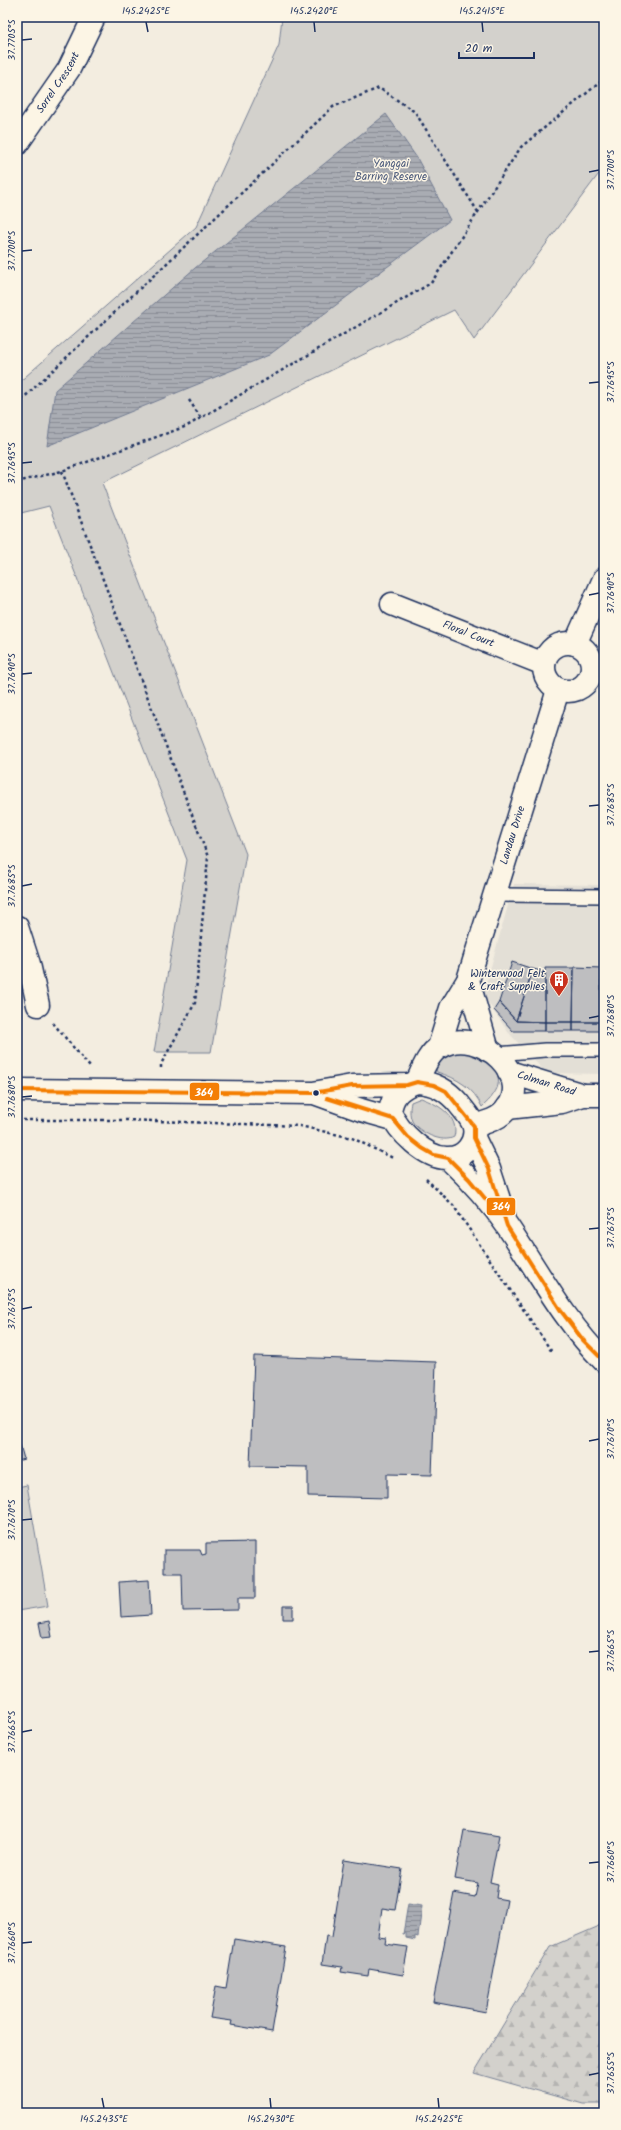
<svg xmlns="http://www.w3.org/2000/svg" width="621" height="2130" viewBox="0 0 621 2130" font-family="Kalam,sans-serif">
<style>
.built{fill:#e3dfd6}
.forest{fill:url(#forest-firs);stroke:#778095}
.green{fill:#d3d1cc;stroke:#778095}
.water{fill:url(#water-rules);stroke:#707a91}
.building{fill:#bebec0;stroke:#1b2f5e}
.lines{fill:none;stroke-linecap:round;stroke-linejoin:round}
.service-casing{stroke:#1b2f5e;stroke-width:16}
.minor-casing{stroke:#1b2f5e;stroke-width:25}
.primary-casing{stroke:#1b2f5e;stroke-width:25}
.path{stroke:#1b2f5e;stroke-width:2.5;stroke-dasharray:3 3;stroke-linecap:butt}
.service{stroke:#fcf5e5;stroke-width:13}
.minor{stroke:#fcf5e5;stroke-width:22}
.primary{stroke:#fcf5e5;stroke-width:22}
.bus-1-casing{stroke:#fcf5e5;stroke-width:7}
.bus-1{stroke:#f47e05;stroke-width:4}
.ticks{fill:none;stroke:#1b2f5e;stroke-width:1.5}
.bus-dot{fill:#1b2f5e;stroke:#fcf5e5;stroke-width:1.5}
.labels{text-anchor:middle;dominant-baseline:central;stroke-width:3;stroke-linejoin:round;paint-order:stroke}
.street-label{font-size:11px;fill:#1b2f5e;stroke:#fcf5e5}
.park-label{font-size:11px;fill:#49587a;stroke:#fcf5e5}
.poi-label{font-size:11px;fill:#1b2f5e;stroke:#fcf5e5;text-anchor:end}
.line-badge{stroke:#fcf5e5;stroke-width:1.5}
.badge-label{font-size:11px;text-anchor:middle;font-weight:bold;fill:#fff}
.neatline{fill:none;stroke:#1b2f5e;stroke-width:1.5}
.ticks-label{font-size:10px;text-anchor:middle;fill:#1b2f5e}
</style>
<defs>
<pattern id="forest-firs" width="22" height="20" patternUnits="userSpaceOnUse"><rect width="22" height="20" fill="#d3d1cc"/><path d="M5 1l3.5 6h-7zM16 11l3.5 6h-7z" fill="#b5b4b2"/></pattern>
<pattern id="water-rules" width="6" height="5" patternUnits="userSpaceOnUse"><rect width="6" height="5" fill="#a9acb3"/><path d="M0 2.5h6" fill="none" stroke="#898c95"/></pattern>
</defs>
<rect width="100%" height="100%" fill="#f3ede0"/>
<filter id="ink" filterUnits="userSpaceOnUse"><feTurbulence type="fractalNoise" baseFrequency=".025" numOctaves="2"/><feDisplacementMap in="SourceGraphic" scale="8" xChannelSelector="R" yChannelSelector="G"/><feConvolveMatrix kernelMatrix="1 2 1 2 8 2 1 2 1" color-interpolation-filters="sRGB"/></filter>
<g filter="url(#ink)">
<path class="built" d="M 514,884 L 604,885 L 604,1074 L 546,1073 L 508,1032 L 483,995 Z"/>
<path class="forest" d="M 604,1921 L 604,2104 L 583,2104 L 474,2073 L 550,1947 L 597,1927 Z"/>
<path class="green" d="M 282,17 L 477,17 L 483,20 L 488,17 L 604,17 L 604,167 L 474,340 L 454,310 L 102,483 L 246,854 L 211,1052 L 154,1052 L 187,860 L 49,506 L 17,514 L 17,384 L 196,227 L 279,45 Z
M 479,1049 C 491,1061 507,1077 493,1095 C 490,1100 486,1103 482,1107 C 474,1088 457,1078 437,1072 L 435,1067 L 447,1052 Z
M 421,1098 C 437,1104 460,1116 454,1137 C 442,1144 418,1132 412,1121 C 409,1114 410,1108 411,1102 Z
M 27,1485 L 48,1606 L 17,1611 L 17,1487 Z"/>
<path class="water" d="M 386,114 L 417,158 L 450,220 L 269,355 L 47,446 L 55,390 L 195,268 Z
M 408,1904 L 422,1906 L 418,1937 L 415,1936 L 415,1940 L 406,1938 L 406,1934 L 403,1934 Z"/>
<path class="building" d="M 512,962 L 533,969 L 516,1021 L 499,1002 Z
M 574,967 L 602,968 L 602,1022 L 573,1022 Z
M 545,968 L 574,968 L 573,1022 L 545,1022 Z
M 533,969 L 545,972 L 545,1022 L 516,1021 Z
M 601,980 L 604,980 L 604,1022 L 602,1022 Z
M 499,1002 L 516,1021 L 545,1022 L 545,1031 L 513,1031 L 494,1010 Z
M 545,1022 L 573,1022 L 573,1031 L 545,1031 Z
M 573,1022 L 602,1022 L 602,1031 L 573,1031 Z
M 254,1356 L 436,1362 L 432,1475 L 387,1474 L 387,1498 L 308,1496 L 308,1467 L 250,1466 Z
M 17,1445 L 20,1445 L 24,1459 L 17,1461 Z
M 255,1542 L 255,1598 L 238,1598 L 238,1610 L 183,1611 L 182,1573 L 164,1573 L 164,1550 L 200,1550 L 202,1555 L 206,1554 L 206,1543 Z
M 149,1580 L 151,1615 L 121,1617 L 119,1582 Z
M 283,1606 L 293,1606 L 293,1619 L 283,1619 Z
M 49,1621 L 52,1637 L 42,1638 L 39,1623 Z
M 464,1830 L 499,1836 L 490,1882 L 498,1884 L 496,1898 L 507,1900 L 486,2012 L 433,2002 L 454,1893 L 475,1897 L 478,1883 L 455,1879 Z
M 344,1860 L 402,1869 L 395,1910 L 382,1908 L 378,1937 L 386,1938 L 385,1944 L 408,1947 L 403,1975 L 369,1969 L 368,1976 L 341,1972 L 342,1967 L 322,1964 L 326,1936 L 332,1937 Z
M 234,1939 L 286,1947 L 272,2032 L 231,2025 L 232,2021 L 210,2018 L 216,1986 L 226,1988 Z"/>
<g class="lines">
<g class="service-casing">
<path id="service" d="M 495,895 L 604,896
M 496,1054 L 545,1050 L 604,1050"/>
</g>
<g class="minor-casing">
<g id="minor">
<path id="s1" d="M 17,144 L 69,69 L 94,17"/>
<path id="s2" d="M 392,604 L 544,664"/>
<circle cx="568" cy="667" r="24"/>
<path d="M 575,644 L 604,579"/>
<path d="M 17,927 L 29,964 L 38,1005"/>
<path d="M 468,980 L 488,1050"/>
<path id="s3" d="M 439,1047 L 451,1008 L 468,980 L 558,690"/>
<path id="s4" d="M 509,1072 L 583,1095"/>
<path d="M 417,1082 C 422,1071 428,1053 440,1047 C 479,1023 540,1080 502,1114 C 494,1121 483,1123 474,1126"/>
<path d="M 507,1108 L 562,1102 L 583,1095 L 604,1095"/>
</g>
</g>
<g class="primary-casing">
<path id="primary" d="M 417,1082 C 435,1083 447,1090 459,1104 C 464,1111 472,1118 474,1127 C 477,1143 464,1158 448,1158 C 426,1159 398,1131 390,1112 C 392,1095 401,1087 417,1082 Z
M 17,1090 L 313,1093 L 352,1086 L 407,1085
M 314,1093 L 361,1110 L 393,1119
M 474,1138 L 489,1169 L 504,1215
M 448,1158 C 470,1179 491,1202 508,1227 C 539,1273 565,1322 604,1361"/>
</g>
<path class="path" d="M 189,400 L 201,418
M 17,404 L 333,107 L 379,88 L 415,112 L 478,212
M 62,471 L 208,857 L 195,1003 L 161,1064 L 161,1069
M 17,482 L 62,471 L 187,426 L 431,283 L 521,147 L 604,79
M 53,1023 L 90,1067
M 17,1120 L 126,1120 L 300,1126 L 352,1138 L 393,1158
M 426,1179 L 453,1205 L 552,1352"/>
<use href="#service" class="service"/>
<use href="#minor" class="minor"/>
<use href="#primary" class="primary"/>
<g class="bus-1-casing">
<path id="bus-1" d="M 17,1090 L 313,1093 L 352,1086 L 407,1085 L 417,1082 L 434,1085 L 446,1091 L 474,1126 L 474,1138 L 489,1169 L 507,1226 L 561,1311 L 583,1340 L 604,1361
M 327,1098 L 393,1119 L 408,1137 L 422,1148 L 434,1155 L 448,1158 L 469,1179 L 493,1208"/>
</g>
<use href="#bus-1" class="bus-1"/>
</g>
</g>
<path class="ticks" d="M 146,22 L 148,32M 314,22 L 315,32M 482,22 L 483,32M 22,40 L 32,39M 589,172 L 599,170M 22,251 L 32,250M 589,383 L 599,382M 22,463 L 32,462M 589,595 L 599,593M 22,674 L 32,673M 589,806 L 599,805M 22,886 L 32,884M 589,1018 L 599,1016M 22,1097 L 32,1096M 589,1229 L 599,1228M 22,1309 L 32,1307M 589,1441 L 599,1439M 22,1520 L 32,1519M 589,1652 L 599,1651M 22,1732 L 32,1730M 589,1863 L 599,1862M 22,1943 L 32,1942M 589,2075 L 599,2073M 102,2098 L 104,2108M 270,2098 L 271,2108M 438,2098 L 439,2108"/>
<defs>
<g id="building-pin" transform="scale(1)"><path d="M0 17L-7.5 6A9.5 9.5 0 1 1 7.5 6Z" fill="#c8321e" stroke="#fcf5e5"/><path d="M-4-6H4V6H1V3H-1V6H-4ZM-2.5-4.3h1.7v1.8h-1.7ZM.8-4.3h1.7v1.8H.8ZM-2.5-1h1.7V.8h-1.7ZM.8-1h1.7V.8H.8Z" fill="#fff"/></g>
</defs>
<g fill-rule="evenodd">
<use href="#building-pin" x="559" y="980"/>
</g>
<circle class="bus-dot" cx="316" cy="1093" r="3.5"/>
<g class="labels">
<g class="street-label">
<text stroke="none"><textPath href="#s1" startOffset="74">Sorrel Crescent</textPath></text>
<text stroke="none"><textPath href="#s2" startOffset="82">Floral Court</textPath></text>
<text stroke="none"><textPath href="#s3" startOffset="225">Landau Drive</textPath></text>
<text stroke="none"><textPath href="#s4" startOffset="39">Colman Road</textPath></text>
</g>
<g class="park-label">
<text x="391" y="164">Yanggai<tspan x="391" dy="13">Barring Reserve</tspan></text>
</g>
<g class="poi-label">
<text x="545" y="974">Winterwood Felt<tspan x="545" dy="13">&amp; Craft Supplies</tspan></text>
</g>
</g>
<g class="line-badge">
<rect x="189" y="1082" width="31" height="19" rx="4" fill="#f47e05"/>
<rect x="486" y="1197" width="30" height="19" rx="4" fill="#f47e05"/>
</g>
<g class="badge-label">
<text x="204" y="1096">364</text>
<text x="501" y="1210">364</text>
</g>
<rect width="621" height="2130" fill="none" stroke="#fcf5e5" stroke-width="44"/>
<path d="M459 52v6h75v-6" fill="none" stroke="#1b2f5e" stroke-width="2"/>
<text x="465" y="52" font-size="12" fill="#1b2f5e" stroke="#fcf5e5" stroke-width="3" paint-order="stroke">20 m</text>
<rect x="22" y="22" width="577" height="2086" class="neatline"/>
<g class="ticks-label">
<text x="146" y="14">145.2425°E</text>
<text x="314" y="14">145.2420°E</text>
<text x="482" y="14">145.2415°E</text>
<text transform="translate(11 40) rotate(-90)" y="4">37.7705°S</text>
<text transform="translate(610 170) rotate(-90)" y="4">37.7700°S</text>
<text transform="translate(11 251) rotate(-90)" y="4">37.7700°S</text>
<text transform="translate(610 382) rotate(-90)" y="4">37.7695°S</text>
<text transform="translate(11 463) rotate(-90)" y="4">37.7695°S</text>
<text transform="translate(610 593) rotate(-90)" y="4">37.7690°S</text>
<text transform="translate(11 674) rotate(-90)" y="4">37.7690°S</text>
<text transform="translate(610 805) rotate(-90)" y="4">37.7685°S</text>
<text transform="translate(11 886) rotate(-90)" y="4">37.7685°S</text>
<text transform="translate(610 1016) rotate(-90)" y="4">37.7680°S</text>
<text transform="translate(11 1097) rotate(-90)" y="4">37.7680°S</text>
<text transform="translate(610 1228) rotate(-90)" y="4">37.7675°S</text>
<text transform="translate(11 1309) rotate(-90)" y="4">37.7675°S</text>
<text transform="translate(610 1439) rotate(-90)" y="4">37.7670°S</text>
<text transform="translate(11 1520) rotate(-90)" y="4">37.7670°S</text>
<text transform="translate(610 1651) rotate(-90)" y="4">37.7665°S</text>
<text transform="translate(11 1732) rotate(-90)" y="4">37.7665°S</text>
<text transform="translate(610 1862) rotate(-90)" y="4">37.7660°S</text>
<text transform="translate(11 1943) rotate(-90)" y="4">37.7660°S</text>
<text transform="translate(610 2073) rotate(-90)" y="4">37.7655°S</text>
<text x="104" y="2122">145.2435°E</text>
<text x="271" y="2122">145.2430°E</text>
<text x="439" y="2122">145.2425°E</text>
</g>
</svg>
